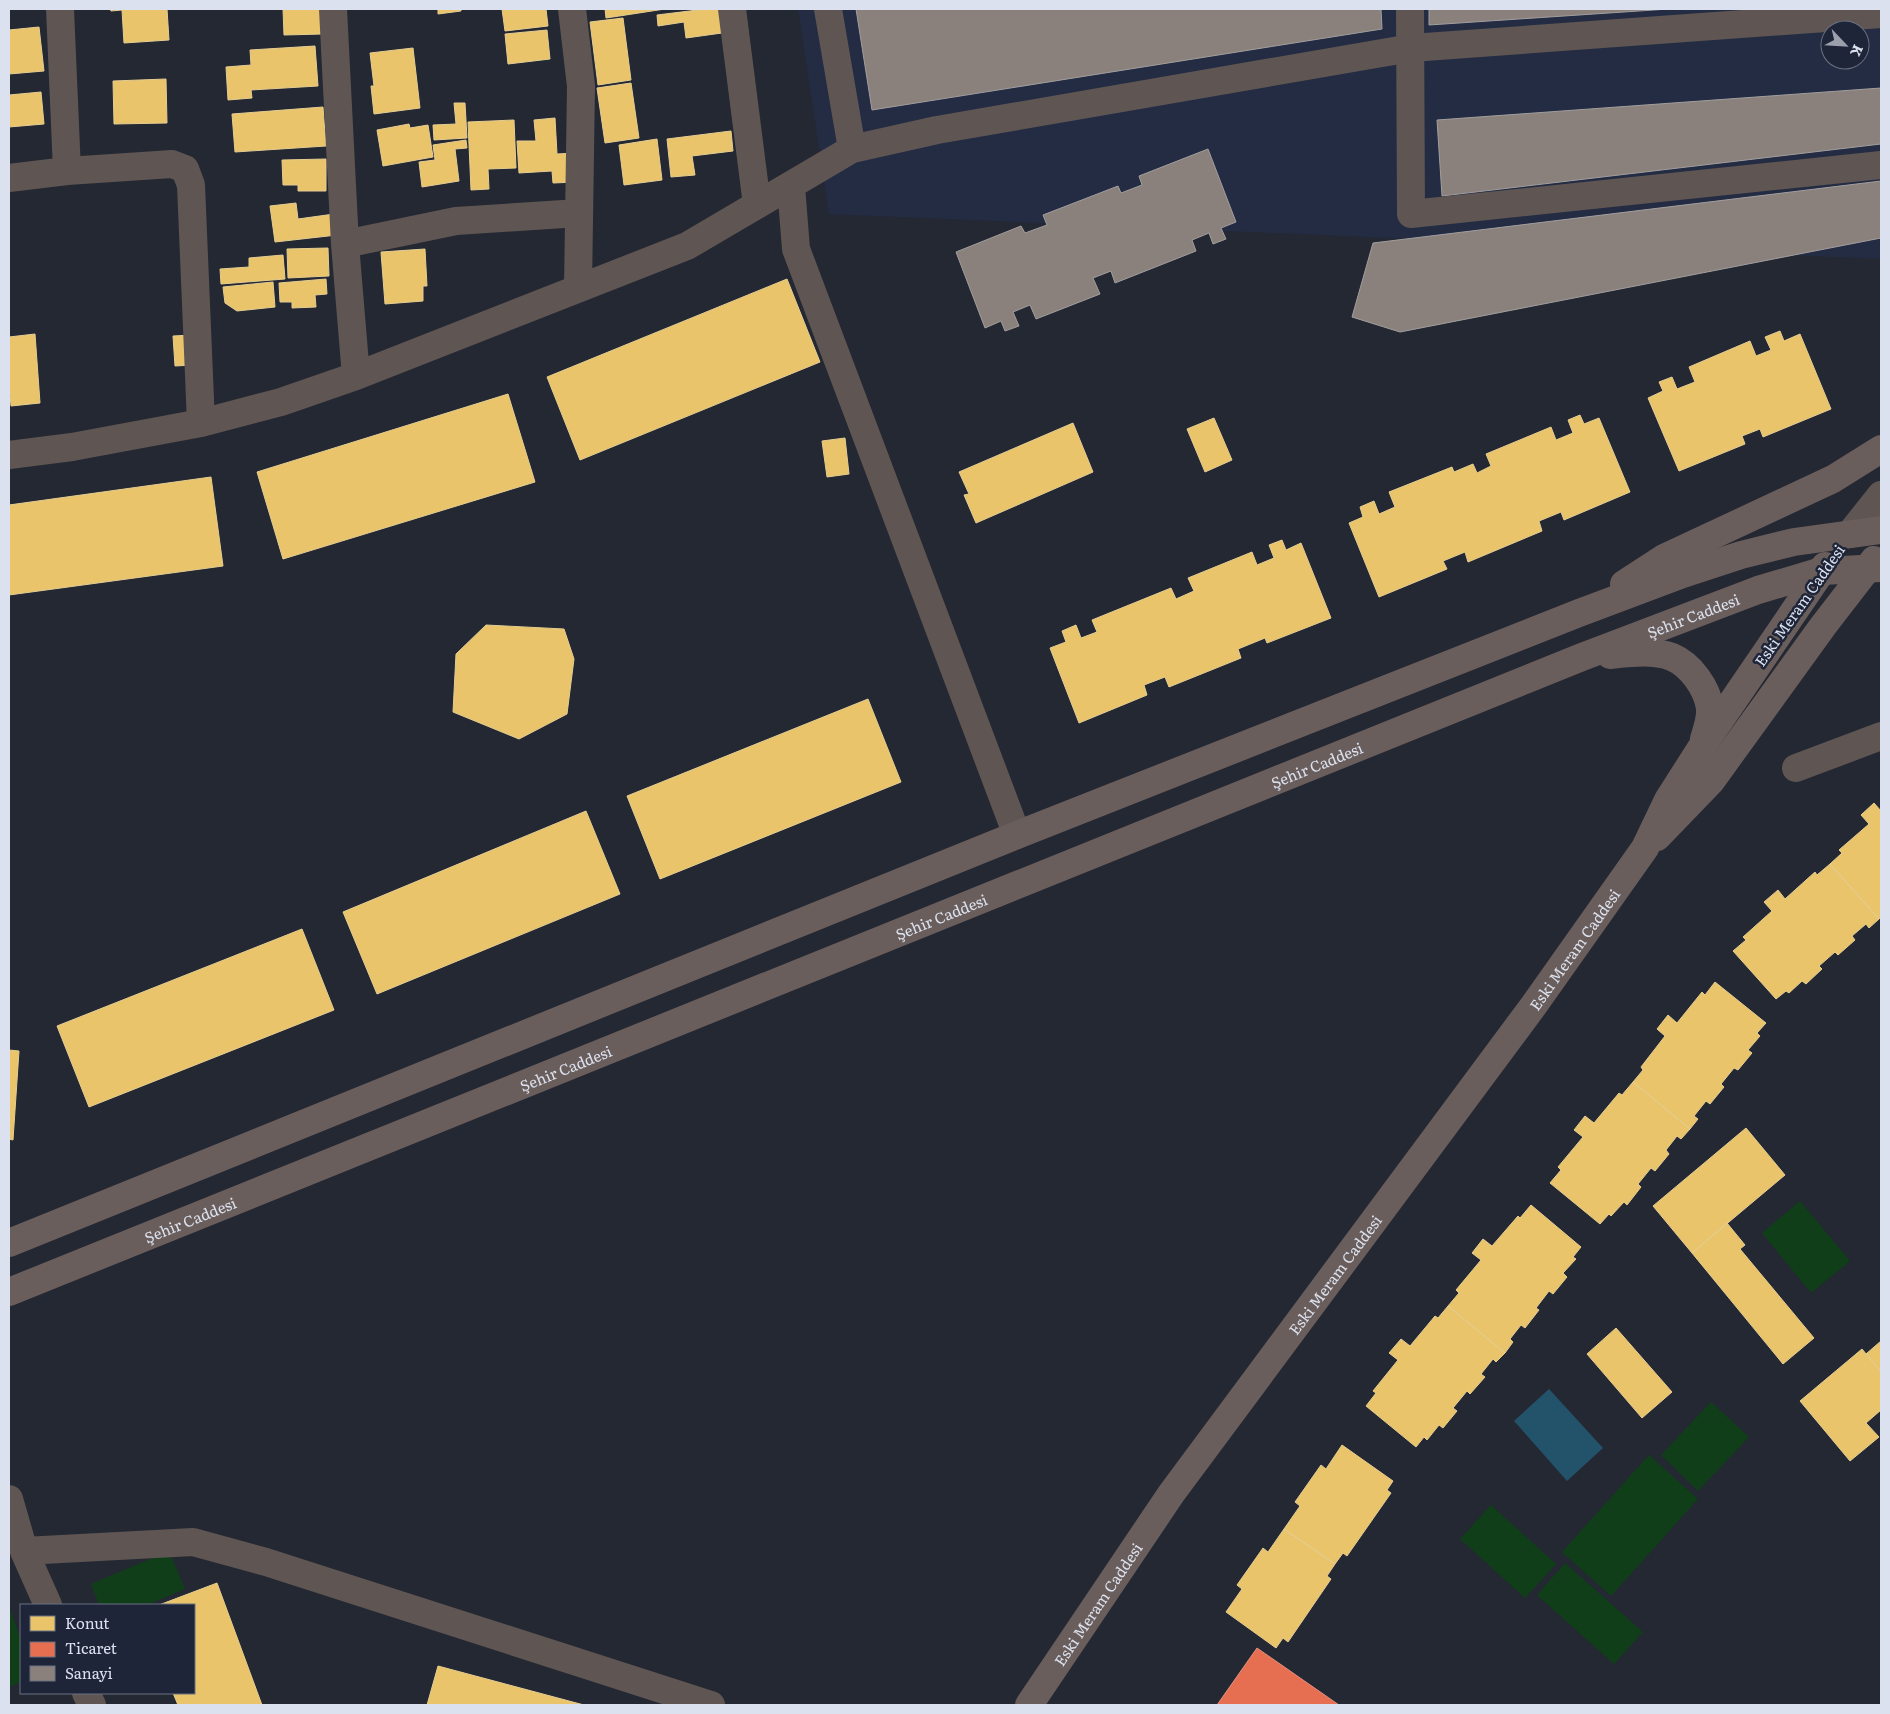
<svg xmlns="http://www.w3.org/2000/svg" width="1890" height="1714" viewBox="0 0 1890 1714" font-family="Literata,serif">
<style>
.built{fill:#232c43;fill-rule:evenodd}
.green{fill:#103e19}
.water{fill:#23536a}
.homes{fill:#e9c46a;stroke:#e5cd92}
.shops{fill:#e76f51;stroke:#e39180}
.industry{fill:#8a817c;stroke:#a29e9e}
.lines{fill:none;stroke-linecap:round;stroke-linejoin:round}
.minor{stroke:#5f5553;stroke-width:28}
.major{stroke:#6a5e5c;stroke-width:28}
.labels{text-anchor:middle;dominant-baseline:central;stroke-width:5;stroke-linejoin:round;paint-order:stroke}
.street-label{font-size:15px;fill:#dbe1ee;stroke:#1e2538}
</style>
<rect width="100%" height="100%" fill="#242832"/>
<path class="built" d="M 798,9 L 1881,9 L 1881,259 L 829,214 ZM 1830,30 L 1860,30 L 1860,60 L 1830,60 Z"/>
<path class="green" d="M 1800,1201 L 1850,1261 L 1811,1293 L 1762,1233 Z
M 1711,1402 L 1749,1437 L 1698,1491 L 1661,1455 Z
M 1649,1455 L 1698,1499 L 1611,1596 L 1562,1552 Z
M 1491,1505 L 1556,1564 L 1525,1598 L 1460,1539 Z
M 169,1551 L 185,1589 L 147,1605 L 99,1605 L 91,1584 Z
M 1565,1563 L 1643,1632 L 1614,1664 L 1537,1595 Z
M 9,1606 L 21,1640 L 21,1682 L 9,1687 Z"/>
<path class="water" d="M 1549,1389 L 1603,1448 L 1567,1481 L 1514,1421 Z"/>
<path class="homes" d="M 110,9 L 167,9 L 169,40 L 124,43 L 122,10 L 111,11 Z
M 283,9 L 322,9 L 323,34 L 284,35 Z
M 438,9 L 461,9 L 461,11 L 438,14 Z
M 502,9 L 546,9 L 548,26 L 505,31 Z
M 605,9 L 665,9 L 606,18 Z
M 706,9 L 726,9 L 729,32 L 686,38 L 684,22 L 658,26 L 657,15 Z
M 623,18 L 631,80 L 598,85 L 590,22 Z
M 39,27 L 44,71 L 9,74 L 9,30 Z
M 547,30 L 550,59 L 508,64 L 505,34 Z
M 315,46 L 318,86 L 251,90 L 252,98 L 228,100 L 226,67 L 251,65 L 250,50 Z
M 413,48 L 420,108 L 374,114 L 371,86 L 374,86 L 370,53 Z
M 166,79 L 167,123 L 114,124 L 113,81 Z
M 631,83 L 639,138 L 605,143 L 597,88 Z
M 41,92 L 44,124 L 9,127 L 9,95 Z
M 454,103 L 465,103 L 467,138 L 434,140 L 433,125 L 456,124 Z
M 323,107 L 326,146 L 235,152 L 232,114 Z
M 555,118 L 557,154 L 575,153 L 577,182 L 553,183 L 552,171 L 519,173 L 517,141 L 536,141 L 534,120 Z
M 514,120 L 516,168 L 488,169 L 489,189 L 471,190 L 468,122 Z
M 409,124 L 410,128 L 428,125 L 433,157 L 383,166 L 377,130 Z
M 731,131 L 733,151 L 692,156 L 695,175 L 671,177 L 667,139 Z
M 657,139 L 662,180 L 624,185 L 619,145 Z
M 466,140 L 467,148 L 455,149 L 459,181 L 422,187 L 419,162 L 435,160 L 433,145 Z
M 326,159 L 326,191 L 298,191 L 298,185 L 283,185 L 282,160 Z
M 296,203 L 298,219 L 334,214 L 337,235 L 275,242 L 270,206 Z
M 328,248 L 329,276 L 288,278 L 287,249 Z
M 425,249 L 427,286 L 423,286 L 423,301 L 385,304 L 381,252 Z
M 283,255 L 285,279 L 221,284 L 220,269 L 249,267 L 249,258 Z
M 326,279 L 327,294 L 315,295 L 316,307 L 292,308 L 292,302 L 280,302 L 279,283 Z
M 787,279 L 820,362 L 580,460 L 547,377 Z
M 273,282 L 275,307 L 237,311 L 225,303 L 223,287 Z
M 1780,331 L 1784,341 L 1800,334 L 1831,409 L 1763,437 L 1760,429 L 1742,436 L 1745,444 L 1679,471 L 1648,398 L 1663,391 L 1659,382 L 1672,377 L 1677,389 L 1695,382 L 1689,367 L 1750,341 L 1756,356 L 1771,350 L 1765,337 Z
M 35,334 L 40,403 L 11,406 L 9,382 L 9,337 Z
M 192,335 L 193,365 L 175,366 L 173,336 Z
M 508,394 L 535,482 L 283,559 L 257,472 Z
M 1580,415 L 1584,424 L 1599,418 L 1630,492 L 1564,520 L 1561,512 L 1539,521 L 1542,531 L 1468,562 L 1465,552 L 1443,561 L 1447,569 L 1379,597 L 1349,523 L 1363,517 L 1360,507 L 1374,501 L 1379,514 L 1395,507 L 1389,492 L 1452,467 L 1454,472 L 1473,464 L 1477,473 L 1491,466 L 1486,454 L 1551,427 L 1556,440 L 1573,433 L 1568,420 Z
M 1214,418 L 1232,460 L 1205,472 L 1187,429 Z
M 1073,423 L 1093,472 L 976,523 L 964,495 L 969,494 L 959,472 Z
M 845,438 L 849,474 L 827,477 L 822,441 Z
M 211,477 L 223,566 L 9,595 L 9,505 Z
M 1282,540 L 1286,550 L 1301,543 L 1331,618 L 1267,643 L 1265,638 L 1238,649 L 1241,658 L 1169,687 L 1165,677 L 1144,685 L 1147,695 L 1079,723 L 1050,648 L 1066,642 L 1062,631 L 1076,625 L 1081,638 L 1097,632 L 1092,620 L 1171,588 L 1176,599 L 1194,591 L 1188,578 L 1252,552 L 1257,565 L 1274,558 L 1269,545 Z
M 486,625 L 564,629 L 574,659 L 567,714 L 519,739 L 453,712 L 456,654 Z
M 868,699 L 901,782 L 660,879 L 627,796 Z
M 1874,803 L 1881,811 L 1881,916 L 1879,919 L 1830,864 L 1842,853 L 1839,850 L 1869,824 L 1861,815 Z
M 586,811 L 620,894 L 377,994 L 343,912 Z
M 1830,864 L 1879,919 L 1869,928 L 1866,924 L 1852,936 L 1855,940 L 1838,955 L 1835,952 L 1819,966 L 1822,969 L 1806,984 L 1802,981 L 1789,993 L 1786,991 L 1776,999 L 1733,951 L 1746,940 L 1743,937 L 1772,911 L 1764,902 L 1778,890 L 1785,899 L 1815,872 L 1817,875 Z
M 302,929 L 334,1010 L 89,1107 L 57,1026 Z
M 1715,982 L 1766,1023 L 1757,1033 L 1760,1036 L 1748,1050 L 1752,1053 L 1738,1070 L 1734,1068 L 1721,1084 L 1724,1087 L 1710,1104 L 1706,1101 L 1694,1116 L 1698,1119 L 1690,1129 L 1633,1082 L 1643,1070 L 1641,1067 L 1665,1036 L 1657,1029 L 1668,1015 L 1677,1023 L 1702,992 L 1705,995 Z
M 9,1050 L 19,1051 L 13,1140 L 9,1139 Z
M 1633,1082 L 1690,1129 L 1681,1139 L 1677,1136 L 1666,1150 L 1669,1154 L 1655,1171 L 1651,1168 L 1638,1184 L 1641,1187 L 1627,1205 L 1624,1202 L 1611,1216 L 1609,1214 L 1600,1224 L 1550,1183 L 1561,1170 L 1558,1167 L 1583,1137 L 1574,1130 L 1585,1116 L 1594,1123 L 1619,1093 L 1622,1095 Z
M 1746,1128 L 1785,1175 L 1692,1253 L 1653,1206 Z
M 1531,1205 L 1581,1247 L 1573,1257 L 1576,1259 L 1563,1273 L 1567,1277 L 1553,1294 L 1549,1291 L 1536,1308 L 1539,1310 L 1525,1328 L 1521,1325 L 1510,1339 L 1513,1342 L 1505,1353 L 1448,1306 L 1459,1293 L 1456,1290 L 1481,1260 L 1472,1253 L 1483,1239 L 1492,1246 L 1518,1216 L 1520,1218 Z
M 1727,1223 L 1745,1245 L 1740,1249 L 1814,1338 L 1783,1364 L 1692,1253 Z
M 1448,1306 L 1505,1353 L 1496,1362 L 1493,1359 L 1481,1374 L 1485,1377 L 1470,1394 L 1467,1391 L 1453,1408 L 1457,1411 L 1443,1428 L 1439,1425 L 1427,1440 L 1424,1437 L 1416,1447 L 1366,1406 L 1376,1393 L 1373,1391 L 1398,1360 L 1389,1353 L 1401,1339 L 1410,1346 L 1435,1316 L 1438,1318 Z
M 1616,1328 L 1672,1392 L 1642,1418 L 1587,1354 Z
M 1881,1341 L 1881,1372 L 1866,1354 Z
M 1862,1349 L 1881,1372 L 1881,1410 L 1866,1423 L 1879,1437 L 1850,1461 L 1800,1401 Z
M 1342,1445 L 1393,1481 L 1387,1490 L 1391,1493 L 1347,1556 L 1343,1553 L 1335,1564 L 1284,1529 L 1300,1506 L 1295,1502 L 1321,1465 L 1326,1469 Z
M 1284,1529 L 1335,1564 L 1327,1576 L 1331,1579 L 1288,1642 L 1283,1638 L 1276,1648 L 1226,1612 L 1242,1589 L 1237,1585 L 1263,1548 L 1268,1552 Z
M 217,1583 L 262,1705 L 178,1705 L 173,1693 L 194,1693 L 194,1605 L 159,1605 Z
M 438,1666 L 584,1705 L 427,1705 Z"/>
<path class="shops" d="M 1257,1648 L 1339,1705 L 1217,1705 Z"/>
<path class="industry" d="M 856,9 L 1381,9 L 1382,29 L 872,110 Z
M 1429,9 L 1669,9 L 1429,25 Z
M 1881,88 L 1881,144 L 1442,196 L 1437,120 Z
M 1208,149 L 1236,222 L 1221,228 L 1226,239 L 1213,244 L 1209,233 L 1192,240 L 1196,251 L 1115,283 L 1111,271 L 1093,278 L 1100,294 L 1036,319 L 1030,305 L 1013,312 L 1019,326 L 1005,331 L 1001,321 L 985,328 L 956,252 L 1021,226 L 1025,233 L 1047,225 L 1043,215 L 1118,186 L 1121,193 L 1142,185 L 1139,176 Z
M 1881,181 L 1881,238 L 1400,332 L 1352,317 L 1373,243 Z"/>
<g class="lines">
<path class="minor" d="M 60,9 L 67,171
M 333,9 L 345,244 L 356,376
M 572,9 L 581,86 L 578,288
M 732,9 L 757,205
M 828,9 L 852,149
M 1410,9 L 1411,214 L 1881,165
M 9,178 L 67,171 L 172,164 L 185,169 L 191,185 L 201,423
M 791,186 L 796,249 L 1017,835
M 345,244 L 456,221 L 579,213
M 9,455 L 72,447 L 201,423 L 281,402 L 356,376 L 687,246 L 852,149 L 937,130 L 1411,48 L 1881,14
M 1850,534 L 1881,495
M 1796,768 L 1881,736
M 9,1499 L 24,1551 L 48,1605
M 24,1551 L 193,1542 L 266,1562 L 711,1705
M 86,1693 L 92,1705"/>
<g class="major">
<path d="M 1624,584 L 1664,558 L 1833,479 L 1881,449"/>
<path d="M 1610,655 C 1630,653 1653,650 1672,657 C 1691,665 1707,688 1710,708 C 1711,718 1707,729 1704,739"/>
<path d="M 1657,837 L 1711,781 L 1823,626 L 1874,560"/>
<path d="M 9,1243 L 1017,835 L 1579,613 L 1683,574 L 1741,555 L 1794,542 L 1881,530"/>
<path id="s1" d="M 9,1292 L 1582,657 L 1758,590 L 1822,571 L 1881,568"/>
<path id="s2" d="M 1029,1705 L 1171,1494 L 1534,1005 L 1645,848 L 1668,800 L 1703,745 L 1825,566"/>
</g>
</g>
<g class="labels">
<g class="street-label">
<text transform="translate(1799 605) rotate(-55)">Eski Meram Caddesi</text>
<text stroke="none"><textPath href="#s1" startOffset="1815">Şehir Caddesi</textPath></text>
<text stroke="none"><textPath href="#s1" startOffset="1410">Şehir Caddesi</textPath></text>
<text stroke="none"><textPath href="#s1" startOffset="1005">Şehir Caddesi</textPath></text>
<text stroke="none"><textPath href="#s2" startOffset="932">Eski Meram Caddesi</textPath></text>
<text stroke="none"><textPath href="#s1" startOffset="600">Şehir Caddesi</textPath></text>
<text stroke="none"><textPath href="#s1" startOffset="195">Şehir Caddesi</textPath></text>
<text stroke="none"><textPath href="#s2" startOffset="528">Eski Meram Caddesi</textPath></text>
<text stroke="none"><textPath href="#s2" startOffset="122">Eski Meram Caddesi</textPath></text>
</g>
</g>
<rect width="1890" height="1714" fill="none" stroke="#dbe1ee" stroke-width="20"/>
<rect x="20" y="1604" width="175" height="90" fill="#1e2538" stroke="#6a7081"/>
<rect x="30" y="1616" width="25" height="15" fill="#e9c46a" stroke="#6a7081"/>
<text x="65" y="1629" font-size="15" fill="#dbe1ee">Konut</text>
<rect x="30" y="1642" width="25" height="15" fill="#e76f51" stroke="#6a7081"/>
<text x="65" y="1654" font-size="15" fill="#dbe1ee">Ticaret</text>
<rect x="30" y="1666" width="25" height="15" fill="#8a817c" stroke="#6a7081"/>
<text x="65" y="1679" font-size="15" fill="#dbe1ee">Sanayi</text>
<g transform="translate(1845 45) rotate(115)"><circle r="24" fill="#1e2538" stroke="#6a7081"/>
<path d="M0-4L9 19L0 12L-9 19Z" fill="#9ba0ac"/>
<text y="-8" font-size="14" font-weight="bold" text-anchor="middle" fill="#dbe1ee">K</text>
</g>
</svg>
